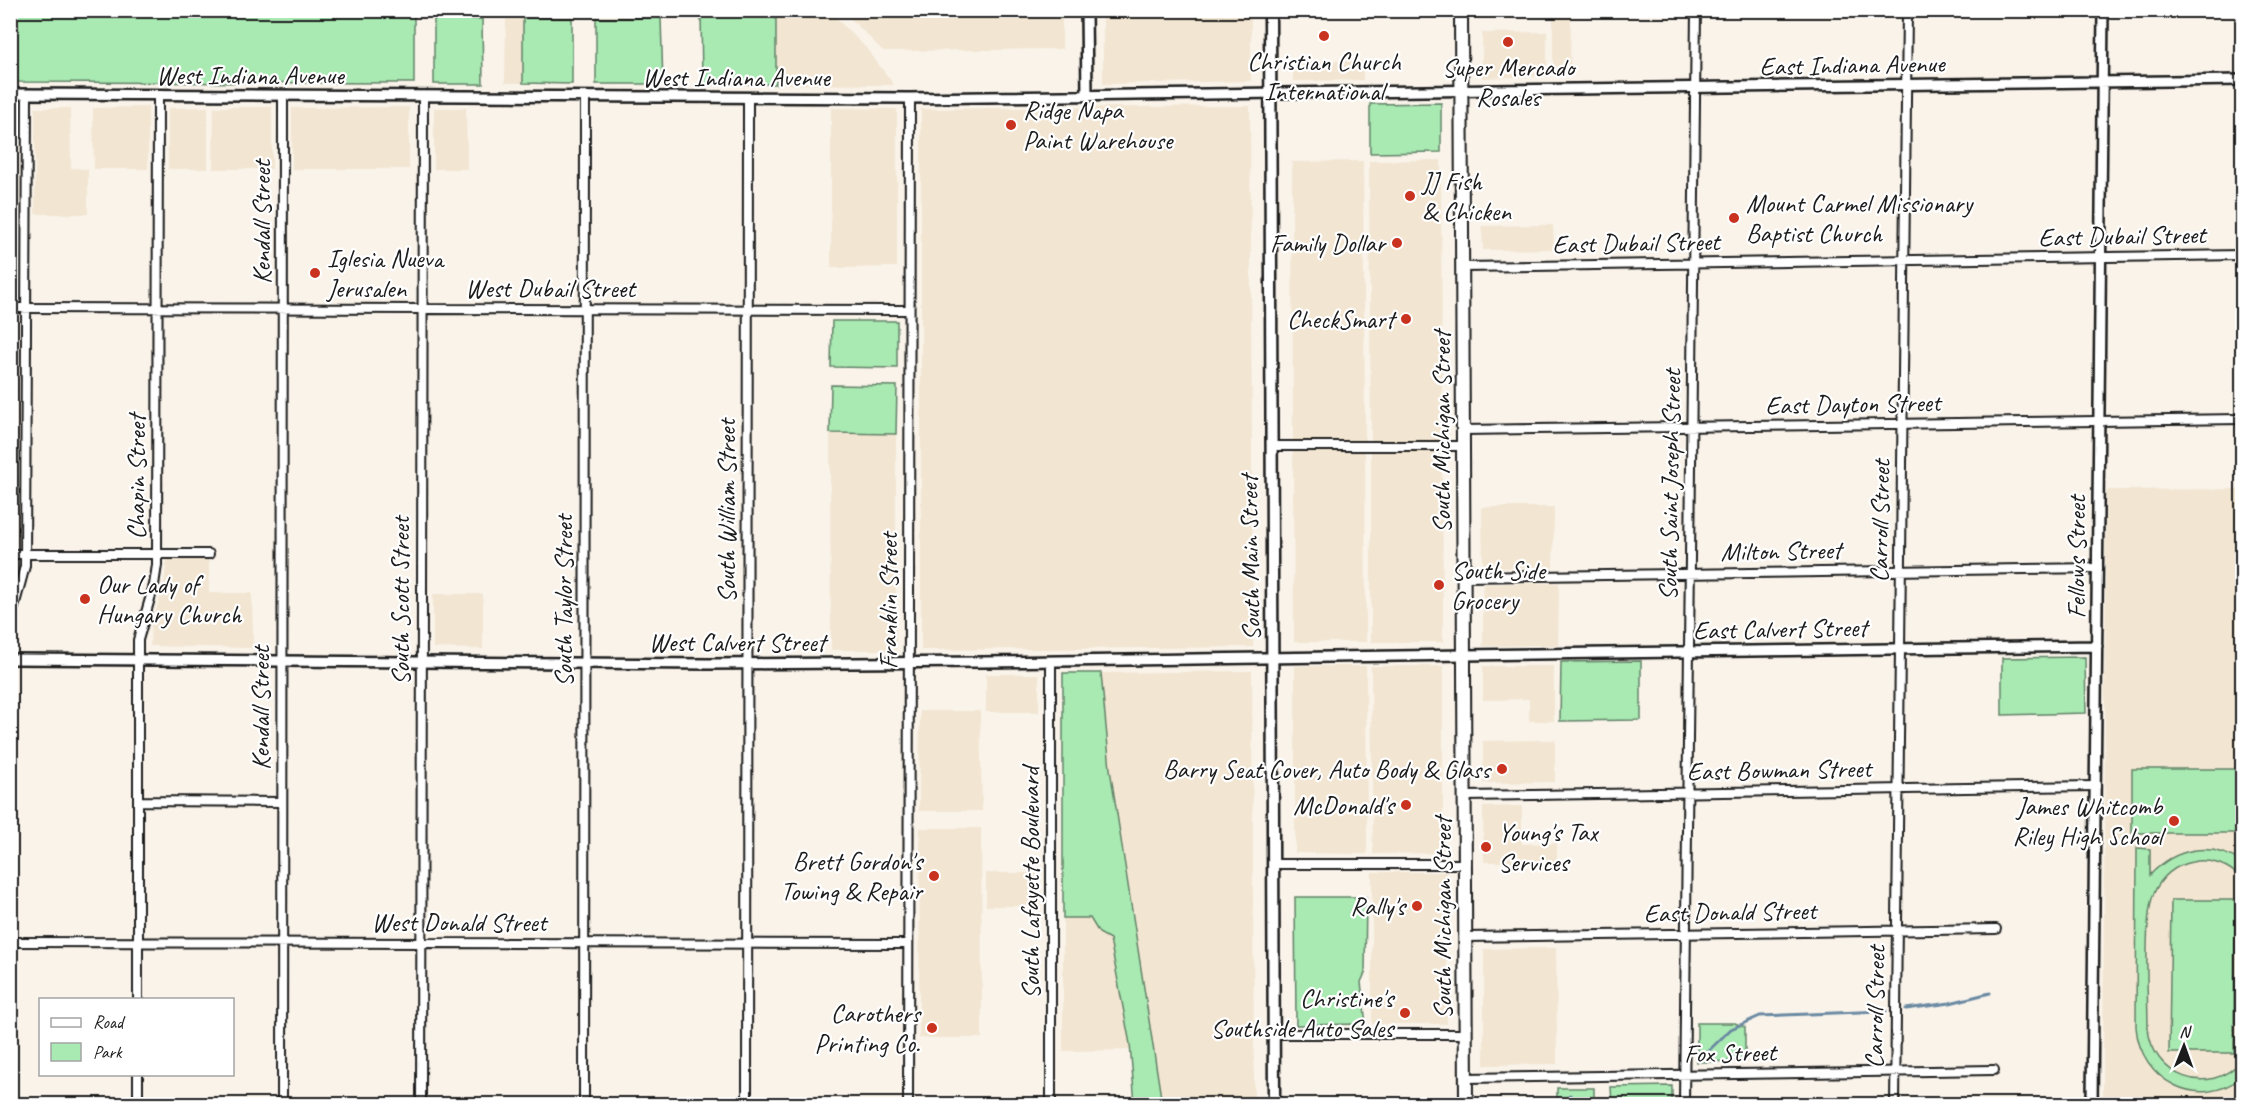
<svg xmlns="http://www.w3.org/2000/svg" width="2253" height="1115" viewBox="0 0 2253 1115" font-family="Caveat,sans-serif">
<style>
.built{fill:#f2e5d1}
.green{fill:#a9e9b2;stroke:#628267;stroke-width:1.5}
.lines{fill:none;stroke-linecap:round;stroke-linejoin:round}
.stream{stroke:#6a89a2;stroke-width:3}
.minor-casing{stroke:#1c1c1c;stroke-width:12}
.tertiary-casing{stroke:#1c1c1c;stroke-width:14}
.secondary-casing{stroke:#1c1c1c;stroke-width:15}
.primary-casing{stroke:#1c1c1c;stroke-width:16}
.minor{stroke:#fff;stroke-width:8}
.tertiary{stroke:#fff;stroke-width:9}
.secondary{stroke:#fff;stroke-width:10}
.primary{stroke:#fff;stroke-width:12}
.poi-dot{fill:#c8321e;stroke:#fff;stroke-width:2}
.labels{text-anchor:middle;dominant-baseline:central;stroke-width:4.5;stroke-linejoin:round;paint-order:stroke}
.poi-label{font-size:26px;fill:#1c1c1c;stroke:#fff;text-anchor:end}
.street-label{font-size:26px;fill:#1c1c1c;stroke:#fff}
</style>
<rect width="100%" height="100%" fill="#f9f3ea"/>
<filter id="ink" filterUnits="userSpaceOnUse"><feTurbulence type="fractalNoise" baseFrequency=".0167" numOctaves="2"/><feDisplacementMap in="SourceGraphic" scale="12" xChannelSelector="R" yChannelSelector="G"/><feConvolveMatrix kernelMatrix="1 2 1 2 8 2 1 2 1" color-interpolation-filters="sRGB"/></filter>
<g filter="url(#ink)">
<path class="built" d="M 776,11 L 829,11 L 866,48 L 894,85 L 776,84 Z
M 843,11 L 1062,11 L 1062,49 L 883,51 Z
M 1103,11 L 1251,11 L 1251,81 L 1103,84 Z
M 1553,11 L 1571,11 L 1570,76 L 1553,76 Z
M 523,18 L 523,83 L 505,83 L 506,19 Z
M 1547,32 L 1547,76 L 1482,78 L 1482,33 Z
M 1293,61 L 1363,61 L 1363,80 L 1293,81 Z
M 1250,106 L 1253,647 L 921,650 L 921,109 Z
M 11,107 L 15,107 L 15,168 L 11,168 Z
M 148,107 L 148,169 L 94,169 L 93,108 Z
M 208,107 L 208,169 L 168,169 L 168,108 Z
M 214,107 L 272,107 L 272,169 L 213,169 Z
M 409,107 L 409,169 L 292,169 L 292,108 Z
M 35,108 L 70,108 L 71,168 L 88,169 L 88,214 L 35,214 Z
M 434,108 L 466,108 L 467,169 L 434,169 Z
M 831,108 L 897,109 L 897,267 L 831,268 Z
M 1441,160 L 1442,442 L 1371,442 L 1369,161 Z
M 1363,161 L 1365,442 L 1293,441 L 1292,162 Z
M 1553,225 L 1554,249 L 1483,250 L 1482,226 Z
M 830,433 L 896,434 L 896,650 L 831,650 Z
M 1293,450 L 1365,450 L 1366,642 L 1294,642 Z
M 1371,450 L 1442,450 L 1443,642 L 1371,642 Z
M 2242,489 L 2242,1104 L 2103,1104 L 2106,494 L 2108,490 Z
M 1482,507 L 1554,507 L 1553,568 L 1483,568 Z
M 167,558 L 209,559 L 209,593 L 252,593 L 253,648 L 150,646 L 151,626 L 164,585 Z
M 1559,583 L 1558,645 L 1483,646 L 1483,584 Z
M 433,594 L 483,594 L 483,649 L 433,648 Z
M 1295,666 L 1366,666 L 1367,854 L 1295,853 Z
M 1371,666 L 1443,666 L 1443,853 L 1373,854 Z
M 1483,666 L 1554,666 L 1554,721 L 1529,721 L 1529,699 L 1483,700 Z
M 1252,671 L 1254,1104 L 1162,1104 L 1110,769 L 1101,673 Z
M 986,674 L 1039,674 L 1039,712 L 986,712 Z
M 920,711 L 980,711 L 982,811 L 919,811 Z
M 1555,740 L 1555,782 L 1483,783 L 1483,741 Z
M 1522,806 L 1522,844 L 1557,843 L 1557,862 L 1484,862 L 1483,807 Z
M 920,828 L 981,828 L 982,1038 L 919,1038 Z
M 1372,872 L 1446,872 L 1447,1024 L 1372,1024 Z
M 986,873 L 1039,873 L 1039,906 L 986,906 Z
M 1118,917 L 1136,1050 L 1063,1051 L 1063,918 Z
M 1556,948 L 1557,1064 L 1484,1065 L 1484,949 Z"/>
<path class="green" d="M 11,10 L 414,11 L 414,83 L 11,82 Z
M 434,11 L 572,10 L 572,13 L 434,13 Z
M 597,11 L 776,11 L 776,84 L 702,84 L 701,12 Z
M 523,18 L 572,18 L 572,84 L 523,83 Z
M 596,18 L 661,18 L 663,84 L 596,84 Z
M 434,19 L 482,19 L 483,84 L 434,84 Z
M 1441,103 L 1441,152 L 1370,153 L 1370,104 Z
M 832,321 L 897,321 L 897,368 L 831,367 Z
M 831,385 L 897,386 L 896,434 L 830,433 Z
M 2085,657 L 2086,713 L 2002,715 L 2002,658 Z
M 1641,661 L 1641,720 L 1560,721 L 1561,662 Z
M 1063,673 L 1101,673 L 1110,769 L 1162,1104 L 1135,1104 L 1130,1044 L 1110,939 L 1099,933 L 1090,918 L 1063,918 Z
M 2132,769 L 2242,769 L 2242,833 L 2132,833 Z
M 2137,848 L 2150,849 L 2150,875 C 2175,848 2212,840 2242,863 L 2242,879 C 2229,865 2211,858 2192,862 C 2175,865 2161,877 2154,893 C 2143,917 2148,997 2148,1028 C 2152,1076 2209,1099 2242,1060 L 2242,1077 C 2198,1112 2140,1080 2136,1027 Z
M 1295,897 L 1366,897 L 1365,973 L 1361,982 L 1366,1024 L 1296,1025 Z
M 2171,900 L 2235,900 L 2234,1053 L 2169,1053 Z
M 1697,1023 L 1735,1023 L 1745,1027 L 1745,1061 L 1697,1062 Z
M 1672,1086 L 1672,1104 L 1612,1104 L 1611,1087 Z
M 1557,1088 L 1594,1088 L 1594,1104 L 1557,1104 Z"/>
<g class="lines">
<path class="stream" d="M 1906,1009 L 1950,1003 L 1990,993
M 1705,1054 L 1731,1029 L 1760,1016 L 1886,1011
M 1565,1104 L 1570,1095"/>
<g class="minor-casing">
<path id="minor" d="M 1463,267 L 2242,255
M 10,308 L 909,310
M 1463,430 L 2242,419
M 1271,446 L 1463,446
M 10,554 L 209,554
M 1464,577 L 2098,568
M 10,622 L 25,566 L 27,94
M 1464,796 L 2096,786
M 138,801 L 281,802
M 1274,864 L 1465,864
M 1466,937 L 1996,929
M 10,942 L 908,944
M 138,1000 L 138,640 L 154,585 L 157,565 L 158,96
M 1274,1034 L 1466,1034
M 138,1074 L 138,1104
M 1466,1078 L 1994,1070
M 282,1104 L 283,96
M 421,1104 L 423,97
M 584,1104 L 585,97
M 747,1104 L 748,98
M 908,1104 L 910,98
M 1051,1104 L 1051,662
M 1684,1104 L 1696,10
M 1895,1104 L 1907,10"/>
</g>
<g class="tertiary-casing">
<path id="tertiary" d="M 1086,10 L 1087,96
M 10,94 L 910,98 L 2242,80
M 10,659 L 709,664 L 983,662 L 2097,646
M 2092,1104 L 2103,10"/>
</g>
<g class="secondary-casing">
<path id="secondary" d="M 1270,10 L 1274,1104"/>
</g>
<g class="primary-casing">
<path id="primary" d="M 1461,10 L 1466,1104"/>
</g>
<use href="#minor" class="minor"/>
<use href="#tertiary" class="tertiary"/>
<use href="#secondary" class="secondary"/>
<use href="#primary" class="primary"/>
</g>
</g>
<g class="poi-dot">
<circle cx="1324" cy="36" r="6"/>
<circle cx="1508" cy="42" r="6"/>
<circle cx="1011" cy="125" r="6"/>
<circle cx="1410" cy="196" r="6"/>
<circle cx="1734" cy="218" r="6"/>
<circle cx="1397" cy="243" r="6"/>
<circle cx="315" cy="273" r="6"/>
<circle cx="1406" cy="319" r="6"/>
<circle cx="1439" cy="585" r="6"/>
<circle cx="85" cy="599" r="6"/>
<circle cx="1502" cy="769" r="6"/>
<circle cx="1406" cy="805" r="6"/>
<circle cx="2174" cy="821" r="6"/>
<circle cx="1486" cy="847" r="6"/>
<circle cx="934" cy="876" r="6"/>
<circle cx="1417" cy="906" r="6"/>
<circle cx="1405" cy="1013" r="6"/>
<circle cx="932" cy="1028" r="6"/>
</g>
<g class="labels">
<g class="poi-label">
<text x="1324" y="61" text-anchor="middle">Christian Church<tspan x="1324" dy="30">International</tspan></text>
<text x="1508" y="67" text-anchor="middle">Super Mercado<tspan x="1508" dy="30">Rosales</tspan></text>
<text x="1023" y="110" text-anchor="start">Ridge Napa<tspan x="1023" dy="30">Paint Warehouse</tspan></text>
<text x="1422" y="181" text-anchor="start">JJ Fish<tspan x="1422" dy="30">&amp; Chicken</tspan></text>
<text x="1746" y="203" text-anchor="start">Mount Carmel Missionary<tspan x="1746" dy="30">Baptist Church</tspan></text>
<text x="1385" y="243">Family Dollar</text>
<text x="327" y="258" text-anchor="start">Iglesia Nueva<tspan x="327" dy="30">Jerusalen</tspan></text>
<text x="1394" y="319">CheckSmart</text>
<text x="1451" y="570" text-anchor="start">South Side<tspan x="1451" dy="30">Grocery</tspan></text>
<text x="97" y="584" text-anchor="start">Our Lady of<tspan x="97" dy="30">Hungary Church</tspan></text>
<text x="1490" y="769">Barry Seat Cover, Auto Body &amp; Glass</text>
<text x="1394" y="805">McDonald's</text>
<text x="2162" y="806">James Whitcomb<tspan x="2162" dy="30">Riley High School</tspan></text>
<text x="1498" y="832" text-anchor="start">Young's Tax<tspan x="1498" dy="30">Services</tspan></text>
<text x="922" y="861">Brett Gordon's<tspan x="922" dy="30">Towing &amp; Repair</tspan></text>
<text x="1405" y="906">Rally's</text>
<text x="1393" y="998">Christine's<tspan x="1393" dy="30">Southside Auto Sales</tspan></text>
<text x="920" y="1013">Carothers<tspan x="920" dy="30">Printing Co.</tspan></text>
</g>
<g class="street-label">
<text transform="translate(1852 65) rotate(-1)">East Indiana Avenue</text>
<text x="250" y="75">West Indiana Avenue</text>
<text x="736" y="77">West Indiana Avenue</text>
<text transform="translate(261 222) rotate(-90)">Kendall Street</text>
<text transform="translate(2122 236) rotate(-1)">East Dubail Street</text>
<text transform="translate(1636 243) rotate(-1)">East Dubail Street</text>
<text x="550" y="288">West Dubail Street</text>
<text transform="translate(1853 404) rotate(-1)">East Dayton Street</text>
<text transform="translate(1441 432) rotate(-90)">South Michigan Street</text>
<text transform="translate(136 477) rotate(-90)">Chapin Street</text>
<text transform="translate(1670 485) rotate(-89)">South Saint Joseph Street</text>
<text transform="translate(726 511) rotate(-90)">South William Street</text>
<text transform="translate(1880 521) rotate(-89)">Carroll Street</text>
<text transform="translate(1781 551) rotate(-1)">Milton Street</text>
<text transform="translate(2076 557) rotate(-90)">Fellows Street</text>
<text transform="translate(1250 558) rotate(-91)">South Main Street</text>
<text transform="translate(400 601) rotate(-90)">South Scott Street</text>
<text transform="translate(563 601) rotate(-90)">South Taylor Street</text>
<text transform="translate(888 601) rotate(-90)">Franklin Street</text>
<text transform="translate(1780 629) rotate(-1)">East Calvert Street</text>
<text x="737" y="642">West Calvert Street</text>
<text transform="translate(260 708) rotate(-90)">Kendall Street</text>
<text transform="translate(1779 770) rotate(-1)">East Bowman Street</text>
<text transform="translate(1030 883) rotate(-90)">South Lafayette Boulevard</text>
<text transform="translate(1730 912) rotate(-1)">East Donald Street</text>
<text transform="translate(1442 918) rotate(-90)">South Michigan Street</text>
<text x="459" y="922">West Donald Street</text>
<text transform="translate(1875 1007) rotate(-89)">Carroll Street</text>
<text transform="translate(1730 1053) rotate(-1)">Fox Street</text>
</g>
</g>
<rect width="2253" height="1115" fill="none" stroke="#fff" stroke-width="36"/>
<rect x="18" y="18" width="2217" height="1079" fill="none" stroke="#1c1c1c" stroke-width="2" filter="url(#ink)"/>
<rect x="39" y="998" width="195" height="78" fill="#ffffff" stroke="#a4a4a4" stroke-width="1.5"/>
<rect x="51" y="1018" width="30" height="9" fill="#ffffff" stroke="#a4a4a4" stroke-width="1.5"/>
<text x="93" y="1028" font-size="18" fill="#1c1c1c">Road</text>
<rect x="51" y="1043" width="30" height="18" fill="#a9e9b2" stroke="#a4a4a4" stroke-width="1.5"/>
<text x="93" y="1058" font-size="18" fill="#1c1c1c">Park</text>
<g transform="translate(2184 1046) rotate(1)" stroke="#ffffff" stroke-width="4.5" paint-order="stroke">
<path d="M0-4.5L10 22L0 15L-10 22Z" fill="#1c1c1c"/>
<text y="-9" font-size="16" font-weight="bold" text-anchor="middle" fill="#1c1c1c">N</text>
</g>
</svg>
